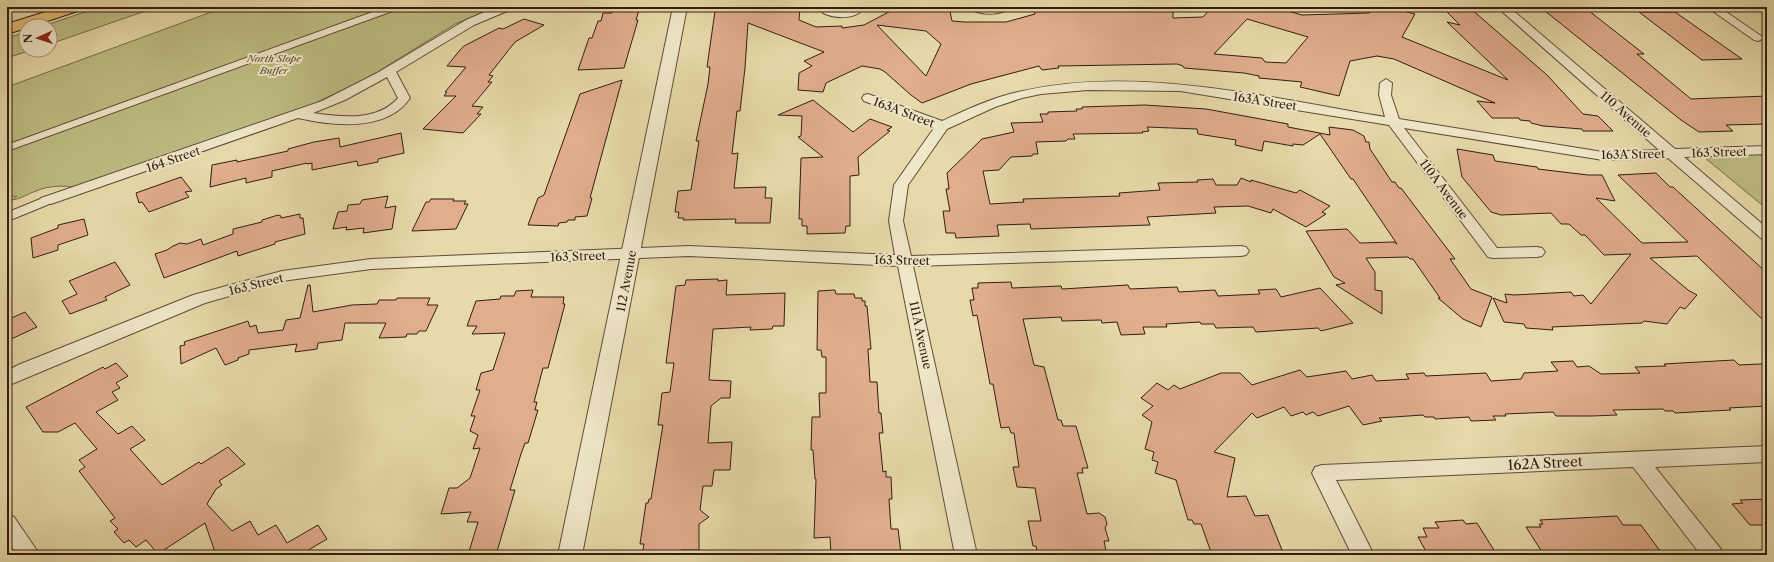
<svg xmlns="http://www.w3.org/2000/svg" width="1774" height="562" viewBox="0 0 1774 562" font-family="'Libre Caslon Text',serif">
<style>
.green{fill:#bdbd83;stroke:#786d4a}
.building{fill:#e0ad8d;stroke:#341d11;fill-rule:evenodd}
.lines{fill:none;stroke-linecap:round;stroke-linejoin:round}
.service-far1-casing{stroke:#614c37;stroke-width:8}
.service-casing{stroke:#614c37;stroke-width:10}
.minor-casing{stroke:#614c37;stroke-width:2}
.tertiary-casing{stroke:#614c37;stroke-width:2}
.trunk-casing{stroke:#341d11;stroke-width:2}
.service-far1{stroke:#efe7c8;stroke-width:6}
.service{stroke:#efe7c8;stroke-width:8}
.minor{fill:#efe7c8;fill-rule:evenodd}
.tertiary{fill:#efe7c8;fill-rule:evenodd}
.trunk{fill:#e4bd75;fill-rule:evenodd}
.labels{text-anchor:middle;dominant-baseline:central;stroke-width:4;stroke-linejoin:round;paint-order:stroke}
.far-park-label{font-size:10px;font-style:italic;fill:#5d4d33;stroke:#efe7c8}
.street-label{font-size:12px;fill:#341d11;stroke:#efe7c8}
.near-street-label{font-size:14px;fill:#341d11;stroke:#efe7c8}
</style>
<rect width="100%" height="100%" fill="#e7daaa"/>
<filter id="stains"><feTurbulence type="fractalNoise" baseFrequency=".005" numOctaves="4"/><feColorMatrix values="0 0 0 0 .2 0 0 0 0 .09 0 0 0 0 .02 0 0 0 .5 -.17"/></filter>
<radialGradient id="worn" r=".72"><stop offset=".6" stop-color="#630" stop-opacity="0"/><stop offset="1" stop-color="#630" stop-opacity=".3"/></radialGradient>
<path class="green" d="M 100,7 L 157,7 L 50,44 L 50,26 L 43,26 Z
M 225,7 L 497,7 L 455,24 L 366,79 L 305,108 L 77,187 C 62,186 50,185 36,191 C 27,194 21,199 12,200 L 17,196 L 7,197 L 7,87 Z
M 26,32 L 26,50 L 31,50 L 7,58 L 7,38 Z
M 1767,151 L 1767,209 L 1699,153 Z"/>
<path class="building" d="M 718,7 L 742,7 L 742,9 L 800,7 L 799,20 L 816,27 L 842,26 L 842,28 L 864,25 L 898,7 L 949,7 L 952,21 L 965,22 L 1006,22 L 1035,14 L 1033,7 L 1173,7 L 1173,18 L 1203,17 L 1212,7 L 1274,7 L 1302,15 L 1369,13 L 1374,7 L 1389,7 L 1415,14 L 1402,37 L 1508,80 L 1447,22 L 1460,25 L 1442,7 L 1470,8 L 1547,75 L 1583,114 L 1598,116 L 1613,131 L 1583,131 L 1582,129 L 1543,126 L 1531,123 L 1530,121 L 1520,120 L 1519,118 L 1492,118 L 1477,101 L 1495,103 L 1394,59 L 1377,56 L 1350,61 L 1339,96 L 1300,87 L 1302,82 L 1259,78 L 1259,76 L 1244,73 L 1184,68 L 1183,66 L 1177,64 L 1058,66 L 1059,68 L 1042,70 L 1039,66 L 971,84 L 922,103 L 911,95 L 885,72 L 880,69 L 862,66 L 826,83 L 823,92 L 798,90 L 799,73 L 812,66 L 804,61 L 824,52 L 748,23 L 745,68 L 740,111 L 737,111 L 732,154 L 738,153 L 734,188 L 766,187 L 765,198 L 772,198 L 770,223 L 735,223 L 736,219 L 683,220 L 684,218 L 678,218 L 679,212 L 675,212 L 678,191 L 691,190 L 699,141 L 696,141 L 708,84 L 710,67 L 707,67 L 715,11 L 713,10 L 717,9 ZM 1247,19 L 1308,37 L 1286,63 L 1265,62 L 1262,58 L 1214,54 ZM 877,25 L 926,31 L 941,44 L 926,76 Z
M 1540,7 L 1584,7 L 1644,54 L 1637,54 L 1691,99 L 1767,96 L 1767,124 L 1726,125 L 1733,131 L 1699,132 L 1681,120 Z
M 639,10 L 636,20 L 638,20 L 624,68 L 578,70 L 589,38 L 592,38 L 598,21 L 601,21 L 603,13 L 612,13 L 613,11 Z
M 1639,12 L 1675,12 L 1742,59 L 1702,60 Z
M 524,19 L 544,25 L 515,42 L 489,75 L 493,76 L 488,82 L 492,82 L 472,106 L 483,107 L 477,114 L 481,114 L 463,133 L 423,129 L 456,96 L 444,96 L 447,92 L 445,92 L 466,67 L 447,66 L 460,50 L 464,46 L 499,28 L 503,29 Z
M 622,80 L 590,198 L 592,198 L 587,216 L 575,217 L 575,220 L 568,220 L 567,222 L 559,223 L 558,226 L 528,225 L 538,198 L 544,195 L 580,94 Z
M 813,100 L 853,132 L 870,119 L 892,127 L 887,130 L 890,131 L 858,157 L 859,175 L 850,176 L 850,226 L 846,226 L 845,233 L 807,234 L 807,226 L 802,226 L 802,219 L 799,219 L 801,158 L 823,157 L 798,137 L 801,136 L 802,116 L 778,115 Z
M 1145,105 L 1206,109 L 1288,124 L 1288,127 L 1330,135 L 1329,127 L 1353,130 L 1364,136 L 1366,142 L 1369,142 L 1370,149 L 1392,182 L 1395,182 L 1399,188 L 1401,188 L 1455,259 L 1450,259 L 1471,289 L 1492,297 L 1481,327 L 1463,319 L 1438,298 L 1440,298 L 1413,259 L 1410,259 L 1408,257 L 1366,258 L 1375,272 L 1375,290 L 1382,291 L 1382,314 L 1336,285 L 1345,283 L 1334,277 L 1306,231 L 1347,229 L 1360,243 L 1394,242 L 1397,244 L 1353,179 L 1351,179 L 1320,134 L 1303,145 L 1293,144 L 1293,146 L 1264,141 L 1262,151 L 1235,145 L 1236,140 L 1198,134 L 1197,129 L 1147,127 L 1149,131 L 1142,132 L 1143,133 L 1073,134 L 1075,139 L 1068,139 L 1066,141 L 1036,142 L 1038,154 L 1033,154 L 1032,156 L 1011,157 L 999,170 L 983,171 L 990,204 L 1024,202 L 1023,199 L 1120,196 L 1119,193 L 1160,190 L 1158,183 L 1198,182 L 1197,180 L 1213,179 L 1216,185 L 1237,185 L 1241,178 L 1251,182 L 1251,180 L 1296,193 L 1300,190 L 1330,206 L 1322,212 L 1326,214 L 1306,227 L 1273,209 L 1271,213 L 1248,206 L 1214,207 L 1216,213 L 1147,217 L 1150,225 L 1031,229 L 1030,224 L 997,225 L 999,236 L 956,238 L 955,233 L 946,233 L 943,211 L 950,211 L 946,189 L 949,189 L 947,173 L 982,139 L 1014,132 L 1011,123 L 1043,122 L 1040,114 L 1048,114 L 1048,112 L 1077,111 L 1076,109 L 1082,109 L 1082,107 Z
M 401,133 L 404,153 L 378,159 L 378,162 L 358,166 L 357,161 L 312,170 L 312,163 L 307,164 L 307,163 L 272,171 L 272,177 L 246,183 L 246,178 L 210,187 L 212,165 L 237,160 L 237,162 L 288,151 L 288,149 L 314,142 L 339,138 L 340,147 Z
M 1457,149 L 1493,155 L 1495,161 L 1537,167 L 1538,169 L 1588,175 L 1602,175 L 1615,201 L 1596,198 L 1642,243 L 1688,242 L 1618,175 L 1656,173 L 1670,187 L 1673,187 L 1767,273 L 1767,324 L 1697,256 L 1650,258 L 1688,290 L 1697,295 L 1685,309 L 1680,307 L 1667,324 L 1644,321 L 1642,323 L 1552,327 L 1553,330 L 1526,328 L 1524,324 L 1504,322 L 1493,298 L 1507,303 L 1505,294 L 1514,295 L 1571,292 L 1574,296 L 1583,295 L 1591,304 L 1631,254 L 1604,255 L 1585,235 L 1581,235 L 1569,224 L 1561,224 L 1551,213 L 1501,215 L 1491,212 L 1462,177 Z
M 181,177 L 192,191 L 185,192 L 189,197 L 149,212 L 142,202 L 139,203 L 136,193 Z
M 388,196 L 385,208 L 396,206 L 392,229 L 363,233 L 364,228 L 346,230 L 347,227 L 333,229 L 338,212 L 347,211 L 348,205 L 360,204 L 362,200 Z
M 431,199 L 454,199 L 453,201 L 466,201 L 464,204 L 468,204 L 456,229 L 412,231 L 426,202 L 429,202 Z
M 300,214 L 300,218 L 303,218 L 305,234 L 275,242 L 275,244 L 238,256 L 237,251 L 164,278 L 155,254 L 167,250 L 173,246 L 180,243 L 187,244 L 201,239 L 203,245 L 233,234 L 233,229 L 262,222 L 262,220 L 278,215 L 281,216 L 281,218 Z
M 84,219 L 88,235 L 58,245 L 58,250 L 33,258 L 31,238 L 58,228 L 58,225 Z
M 115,262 L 130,285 L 105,297 L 107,300 L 70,314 L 62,301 L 77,294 L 69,281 Z
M 718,279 L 718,281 L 727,280 L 726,295 L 785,293 L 784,326 L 773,326 L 772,329 L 750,330 L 751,327 L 713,329 L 709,380 L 731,381 L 730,398 L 721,398 L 711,406 L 708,443 L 732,442 L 730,470 L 714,470 L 712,486 L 703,486 L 700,510 L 709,517 L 699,524 L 699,550 L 681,550 L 680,554 L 642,555 L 644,544 L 640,544 L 646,503 L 648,503 L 649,499 L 651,499 L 663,425 L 658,425 L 662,393 L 670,392 L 674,363 L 666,363 L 676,286 L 685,285 L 686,280 Z
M 1011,282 L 1012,288 L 1061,286 L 1062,289 L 1128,285 L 1130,289 L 1177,287 L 1179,292 L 1215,290 L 1218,296 L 1260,294 L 1258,290 L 1276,289 L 1281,297 L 1320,288 L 1353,323 L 1321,331 L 1318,328 L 1256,332 L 1253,327 L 1216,328 L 1214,324 L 1201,324 L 1200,322 L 1166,324 L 1167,327 L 1143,327 L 1145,334 L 1121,335 L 1117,322 L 1102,323 L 1101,320 L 1062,321 L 1061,317 L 1023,319 L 1034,365 L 1044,367 L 1058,420 L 1061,420 L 1063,426 L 1076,426 L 1088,468 L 1082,468 L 1083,473 L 1077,473 L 1087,514 L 1099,513 L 1105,517 L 1107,524 L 1105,528 L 1109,541 L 1104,541 L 1107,555 L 1038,555 L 1036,546 L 1033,546 L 1028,521 L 1041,521 L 1035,488 L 1017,487 L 1013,467 L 1019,467 L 1014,433 L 1011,433 L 1009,427 L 1001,428 L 993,384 L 990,384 L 977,315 L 973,316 L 970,300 L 974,300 L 972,288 L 978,288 L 978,283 Z
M 308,285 L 310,285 L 313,312 L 352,305 L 377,304 L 379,300 L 396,300 L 397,298 L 430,298 L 427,305 L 438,305 L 426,331 L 419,331 L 417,334 L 407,334 L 406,337 L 379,338 L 386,323 L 345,323 L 342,340 L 318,343 L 317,349 L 295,352 L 297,344 L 249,350 L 249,354 L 238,358 L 238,360 L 225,365 L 216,348 L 181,364 L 180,346 L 185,345 L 184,342 L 248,321 L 250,327 L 256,325 L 258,333 L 283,330 L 286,320 L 300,318 Z
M 533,290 L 531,297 L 564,297 L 563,304 L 565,304 L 560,323 L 548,368 L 543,368 L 534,402 L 537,402 L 535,410 L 538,410 L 528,443 L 525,443 L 521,454 L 510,490 L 515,490 L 496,555 L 468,555 L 478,522 L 467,522 L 471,512 L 441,514 L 449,488 L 457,488 L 470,478 L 480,448 L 473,449 L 478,435 L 470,431 L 475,416 L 471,416 L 480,390 L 476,390 L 481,373 L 493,370 L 505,333 L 472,334 L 477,326 L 467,326 L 476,301 L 500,299 L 501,296 L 514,296 L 516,291 Z
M 835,290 L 836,294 L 854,294 L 855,298 L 862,298 L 862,301 L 865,301 L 865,306 L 867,306 L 871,349 L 868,349 L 870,382 L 877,382 L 879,413 L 881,413 L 883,433 L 879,433 L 883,472 L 886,471 L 886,477 L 891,477 L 892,499 L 889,499 L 891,529 L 898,529 L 901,553 L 831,555 L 830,537 L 814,538 L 816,479 L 815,479 L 813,450 L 811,450 L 812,417 L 820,417 L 819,393 L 826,393 L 826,357 L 822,357 L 821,350 L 817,350 L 818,291 Z
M 25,312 L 37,327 L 7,341 L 7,320 Z
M 1734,360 L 1739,365 L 1761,364 L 1767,365 L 1767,406 L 1729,408 L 1731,410 L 1675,413 L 1673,411 L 1665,411 L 1663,409 L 1613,410 L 1617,415 L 1592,416 L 1556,416 L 1553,412 L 1505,414 L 1506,416 L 1493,416 L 1496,420 L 1471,421 L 1469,417 L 1435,419 L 1434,417 L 1425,417 L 1423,415 L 1379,418 L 1382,421 L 1363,425 L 1349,406 L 1318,416 L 1313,412 L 1306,415 L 1303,412 L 1291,416 L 1284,407 L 1257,418 L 1252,413 L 1214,452 L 1235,458 L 1227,497 L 1246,496 L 1255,516 L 1268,515 L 1284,555 L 1212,555 L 1201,524 L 1194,524 L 1192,520 L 1188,520 L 1176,480 L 1155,473 L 1158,462 L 1152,460 L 1154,452 L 1145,449 L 1152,422 L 1142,415 L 1153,406 L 1141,398 L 1157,383 L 1168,390 L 1174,385 L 1180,389 L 1221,373 L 1240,373 L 1252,385 L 1300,370 L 1307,377 L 1346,371 L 1352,379 L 1372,375 L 1376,381 L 1409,379 L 1406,374 L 1424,373 L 1426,376 L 1486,373 L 1491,381 L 1521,379 L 1524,373 L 1558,371 L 1551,362 L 1573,361 L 1577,367 L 1589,366 L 1601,374 L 1640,373 L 1635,367 L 1666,366 L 1664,364 Z
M 116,363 L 128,376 L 116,383 L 120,388 L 112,392 L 118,400 L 96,412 L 118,434 L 132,426 L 145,440 L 130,449 L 162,485 L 199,462 L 201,464 L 228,447 L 245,464 L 219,481 L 222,485 L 216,489 L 207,504 L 232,531 L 250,521 L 258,535 L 276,525 L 287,543 L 318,525 L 327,539 L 300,555 L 216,555 L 205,523 L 158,554 L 146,540 L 136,547 L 129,540 L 124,543 L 114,532 L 118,529 L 110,521 L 115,518 L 79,471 L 85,467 L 79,460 L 97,449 L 75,423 L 58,432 L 43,432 L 26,407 L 103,367 L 105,369 Z
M 1767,499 L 1767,525 L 1750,525 L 1732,504 L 1743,503 L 1740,500 Z
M 1617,516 L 1623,525 L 1641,525 L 1663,555 L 1544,555 L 1526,527 L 1541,527 L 1539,524 L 1543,524 L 1540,520 Z
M 1463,520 L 1466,524 L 1477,523 L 1497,555 L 1428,555 L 1418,537 L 1427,537 L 1423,528 L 1439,528 L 1435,522 Z"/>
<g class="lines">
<g class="service-far1-casing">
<path id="service-far1" d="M 7,148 L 395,7"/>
</g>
<g class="service-casing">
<path id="service" d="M 7,148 L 9,147
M 7,217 L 46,201"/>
</g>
<g class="minor-casing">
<path id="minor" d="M 496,7 L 513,7 L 512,9 L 474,25 L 396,72 L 410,98 C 387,132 333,126 298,118 L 51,204 L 41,204 L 39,201 L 41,198 L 322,101 L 377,73 L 466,20 ZM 387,77 L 398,98 C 377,122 341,117 313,113 L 345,100 Z
M 822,7 L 832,7 L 833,10 L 849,9 L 851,7 L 861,7 L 862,10 C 854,20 833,18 823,13 Z
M 969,7 L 1010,7 C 1003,16 976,16 969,7 Z
M 1497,7 L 1509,7 L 1675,149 L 1767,146 L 1767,154 L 1684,157 L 1767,228 L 1767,241 L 1762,239 L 1668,158 L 1603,160 L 1404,128 L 1497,248 L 1537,247 L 1542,248 L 1545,252 L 1542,256 L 1537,257 L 1493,258 L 1488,257 L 1389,125 L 1180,91 L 1088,90 L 1041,94 L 1022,98 L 995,107 L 947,129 L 908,185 L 903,221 L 911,256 L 1241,246 L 1246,247 L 1249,251 L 1246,255 L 1241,256 L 913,266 L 977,555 L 955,555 L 898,266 L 689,256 L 371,269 L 282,281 L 205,303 L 7,386 L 7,371 L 18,365 L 193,295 L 282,271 L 371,259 L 689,246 L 895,255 L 889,221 L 894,185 L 934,128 L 864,101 L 862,98 L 864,95 L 868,94 L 942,121 C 966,110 991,98 1018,92 C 1136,64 1268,98 1385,117 L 1379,95 L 1380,83 L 1386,79 L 1392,83 L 1391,95 L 1399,119 L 1603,152 L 1659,150 Z
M 1707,7 L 1719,7 L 1764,38 L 1758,41 L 1754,40 Z
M 1767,446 L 1767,462 L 1655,467 L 1720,548 L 1724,555 L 1701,555 L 1633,467 L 1336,480 L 1374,555 L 1352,555 L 1312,473 L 1315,467 L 1322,465 Z
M 7,514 L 14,517 L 40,555 L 17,555 L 7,540 Z"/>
</g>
<g class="tertiary-casing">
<path id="tertiary" d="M 673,7 L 687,7 L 582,555 L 558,555 Z"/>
</g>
<g class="trunk-casing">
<path id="trunk" d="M 61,7 L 84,7 L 81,10 L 32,26 L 26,26 L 26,28 L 7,34 L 7,24 Z"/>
</g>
<use href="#service-far1" class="service-far1"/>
<use href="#service" class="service"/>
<use href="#minor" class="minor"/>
<use href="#tertiary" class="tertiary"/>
<use href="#trunk" class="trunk"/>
</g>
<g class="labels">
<g class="far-park-label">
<text x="274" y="58">North Slope<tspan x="274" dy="12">Buffer</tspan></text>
</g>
<g class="street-label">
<text transform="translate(1265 101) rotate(9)">163A Street</text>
<text transform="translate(904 112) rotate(21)">163A Street</text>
<text transform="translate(1626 114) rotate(41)">110 Avenue</text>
<text transform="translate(1719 152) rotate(-2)">163 Street</text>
<text transform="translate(1633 154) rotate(-1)">163A Street</text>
<text transform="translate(173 159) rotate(-19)">164 Street</text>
<text transform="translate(1444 189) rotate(53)">110A Avenue</text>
<text transform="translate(578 256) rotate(-2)">163 Street</text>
<text transform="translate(902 260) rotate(1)">163 Street</text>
<text transform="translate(626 281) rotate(-79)">112 Avenue</text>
<text transform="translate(256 284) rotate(-14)">163 Street</text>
<text transform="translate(921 335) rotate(78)">111A Avenue</text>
</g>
<g class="near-street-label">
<text transform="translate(1545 463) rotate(-3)">162A Street</text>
</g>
</g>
<rect width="1774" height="562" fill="none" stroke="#e7daaa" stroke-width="24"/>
<rect x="8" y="8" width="1758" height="546" fill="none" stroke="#341d11" stroke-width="2"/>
<rect x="12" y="12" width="1750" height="538" fill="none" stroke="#341d11"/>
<g transform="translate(38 38) rotate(267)"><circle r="19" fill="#efe7c8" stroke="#a4967f"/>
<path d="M0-3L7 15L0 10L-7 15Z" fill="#8f2418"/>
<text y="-6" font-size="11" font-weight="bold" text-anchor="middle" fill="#341d11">N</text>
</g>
<rect width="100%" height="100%" filter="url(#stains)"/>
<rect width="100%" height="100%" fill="url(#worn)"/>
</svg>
